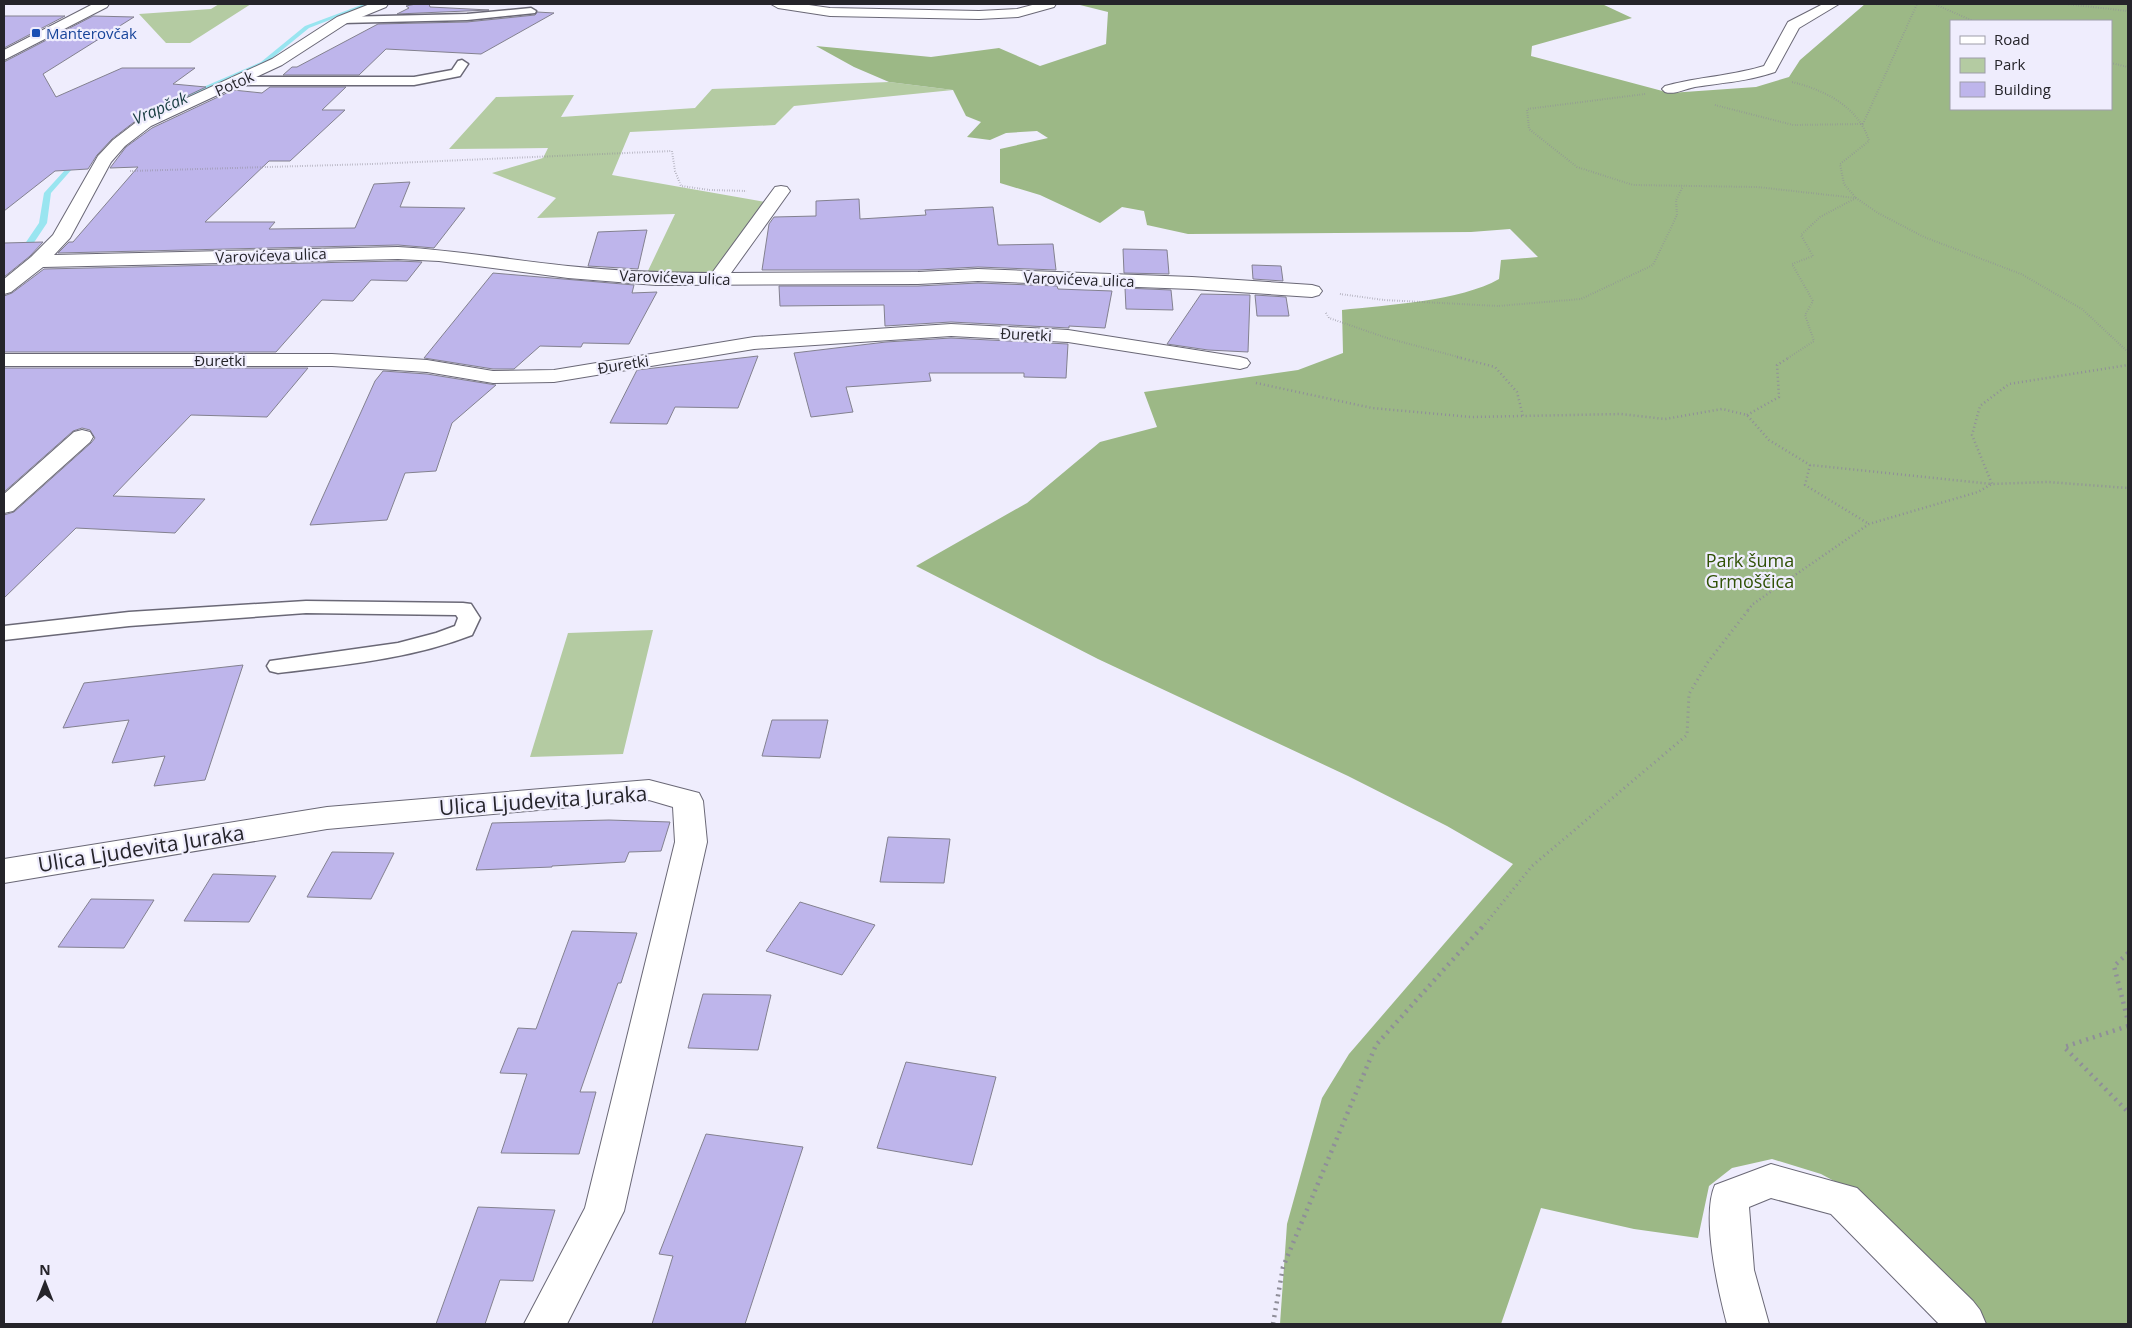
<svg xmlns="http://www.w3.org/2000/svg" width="2132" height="1328" viewBox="0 0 2132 1328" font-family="'Open Sans',sans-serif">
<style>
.green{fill:#b4cba2}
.forest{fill:#9cb886;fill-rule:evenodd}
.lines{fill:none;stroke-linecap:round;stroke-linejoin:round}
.stream{fill:#99e5f0;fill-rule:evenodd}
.building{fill:#beb5eb;stroke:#83818f}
.lane-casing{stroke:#6a6876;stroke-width:3}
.street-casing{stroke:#6a6876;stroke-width:2}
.secondary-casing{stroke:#6a6876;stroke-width:2}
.path-far3{stroke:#8f8e99;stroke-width:2;stroke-dasharray:0.5 2;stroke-linecap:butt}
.path-far2{stroke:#8f8e99;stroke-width:2.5;stroke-dasharray:1 3;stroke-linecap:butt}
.path-far1{stroke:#8f8e99;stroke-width:3;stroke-dasharray:1 4;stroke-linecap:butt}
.path{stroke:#8f8e99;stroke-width:4.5;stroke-dasharray:2 5;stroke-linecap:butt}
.lane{fill:#fff;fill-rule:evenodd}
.street{fill:#fff;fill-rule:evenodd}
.secondary{fill:#fff;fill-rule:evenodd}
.transit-dot{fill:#1a4fb4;stroke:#efedfd;stroke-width:2}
.labels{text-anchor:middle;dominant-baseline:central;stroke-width:4.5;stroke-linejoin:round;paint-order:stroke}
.far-transit-label{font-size:15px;fill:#164399;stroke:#efedfd;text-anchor:start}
.far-street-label{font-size:15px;fill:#25242a;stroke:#efedfd}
.far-water-label{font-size:16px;font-style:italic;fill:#1d4146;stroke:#efedfd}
.park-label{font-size:18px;fill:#305105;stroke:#efedfd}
.near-street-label{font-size:21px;fill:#25242a;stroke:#efedfd}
</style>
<rect width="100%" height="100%" fill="#efedfd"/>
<path class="green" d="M 219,4 L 251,4 L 190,43 L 166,43 L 139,14 L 211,9 Z
M 889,82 L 953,90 L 794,106 L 775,125 L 630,132 L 612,175 L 765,202 L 716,272 L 646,275 L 675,214 L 537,218 L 556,198 L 492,173 L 543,158 L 548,148 L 449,149 L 496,97 L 574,95 L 561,117 L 695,108 L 712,89 Z
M 653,630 L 623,754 L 530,757 L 568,633 Z"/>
<path class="forest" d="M 1076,4 L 1602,4 L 1632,18 L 1532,46 L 1531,56 L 1670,93 L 1756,87 L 1789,77 L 1800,60 L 1865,4 L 2128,4 L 2128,1324 L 1978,1324 L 1964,1304 L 1851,1190 L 1821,1174 L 1772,1159 L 1732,1168 L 1709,1186 L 1698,1238 L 1634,1229 L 1541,1208 L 1501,1324 L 1280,1324 L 1287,1224 L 1322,1098 L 1349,1054 L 1513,864 L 1447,826 L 1348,776 L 1098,659 L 916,566 L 1027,503 L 1100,442 L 1157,427 L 1144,392 L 1298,370 L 1343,353 L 1342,310 C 1386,305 1461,301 1499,279 L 1501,260 L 1538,257 L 1510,229 L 1471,232 L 1188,234 L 1147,225 L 1144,211 L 1122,207 L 1100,223 L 1040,195 L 1000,183 L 1000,149 L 1048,138 L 1037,131 L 1006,133 L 990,140 L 967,137 L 981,122 L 966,116 L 953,90 L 889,82 L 854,67 L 816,46 L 931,57 L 999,48 L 1040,66 L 1106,44 L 1108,12 ZM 1951,21 L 2111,21 L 2111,109 L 1951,109 Z"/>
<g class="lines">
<path class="stream" d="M 364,4 L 371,4 L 309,28 L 265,64 L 183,99 L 178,98 L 261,62 L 305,26 Z
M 75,159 L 80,160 L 51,193 L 47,223 L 29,250 L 7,271 L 4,271 L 4,265 L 22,248 L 39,223 L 44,193 Z"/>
</g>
<path class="building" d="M 416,4 L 429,4 L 430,7 L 489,10 L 397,14 L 409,8 L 406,6 Z
M 537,12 L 554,13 L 481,54 L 386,49 L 359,75 L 283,75 L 292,67 L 297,67 L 378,24 L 467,22 L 535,15 Z
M 4,16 L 65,16 L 4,48 Z
M 93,16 L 134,17 L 43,74 L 56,97 L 122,68 L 195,68 L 173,84 L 206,87 L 138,119 L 112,139 L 97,155 L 88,169 L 55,171 L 4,211 L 4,62 Z
M 270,87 L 346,87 L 322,110 L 345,110 L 290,161 L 269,161 L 205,222 L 275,222 L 269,229 L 355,228 L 374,184 L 410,182 L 400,207 L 465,208 L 434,248 L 398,245 L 58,253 L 69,242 L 73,242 L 138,167 L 110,168 L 126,147 L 152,128 L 233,90 L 262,93 Z
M 859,199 L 860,219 L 926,215 L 925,210 L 993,207 L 998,245 L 1053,244 L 1056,270 L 978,267 L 918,270 L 762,270 L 769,224 L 774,217 L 816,216 L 816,201 Z
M 647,230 L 638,269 L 588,266 L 598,232 Z
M 43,242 L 30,256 L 4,277 L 4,243 Z
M 1123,249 L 1167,250 L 1169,274 L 1124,273 Z
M 398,261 L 422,262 L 407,281 L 371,280 L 353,301 L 322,300 L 276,352 L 4,352 L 4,296 L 12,293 L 44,269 Z
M 1252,265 L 1281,266 L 1283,281 L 1253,279 Z
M 493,273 L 634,285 L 632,293 L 657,292 L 629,344 L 583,343 L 581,347 L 540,346 L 514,369 L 493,369 L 424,358 Z
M 978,283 L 1057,286 L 1058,289 L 1112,291 L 1105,328 L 1069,326 L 1069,328 L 951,322 L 885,326 L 884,305 L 780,306 L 779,286 L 918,286 Z
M 1125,288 L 1171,290 L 1173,310 L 1126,309 Z
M 1201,294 L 1250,295 L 1248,352 L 1208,350 L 1167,344 Z
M 1255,295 L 1286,297 L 1289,316 L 1257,316 Z
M 951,338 L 1068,344 L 1066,378 L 1024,377 L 1024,373 L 929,373 L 931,381 L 846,387 L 853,412 L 811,417 L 794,353 L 886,342 Z
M 758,356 L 738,408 L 675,407 L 667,424 L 610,423 L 637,370 Z
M 4,368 L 308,368 L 267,417 L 191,415 L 113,496 L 205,499 L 175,533 L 76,528 L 4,598 L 4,515 L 14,512 L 91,443 L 95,438 L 90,430 L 82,428 L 73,431 L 4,492 Z
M 383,371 L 427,374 L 496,385 L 452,423 L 436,471 L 405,473 L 387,520 L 310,525 L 375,381 Z
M 243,665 L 205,780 L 154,786 L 165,756 L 112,763 L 129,720 L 63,728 L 84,683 Z
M 772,720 L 828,720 L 820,758 L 762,756 Z
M 609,820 L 670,822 L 661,851 L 629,852 L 625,862 L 552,866 L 552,867 L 476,870 L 492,823 Z
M 888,837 L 950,839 L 944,883 L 880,882 Z
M 332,852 L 394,853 L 371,899 L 307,897 Z
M 213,874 L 276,876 L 249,922 L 184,921 Z
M 91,899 L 154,900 L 124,948 L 58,947 Z
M 800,902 L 875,925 L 842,975 L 766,951 Z
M 572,931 L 637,933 L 621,983 L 618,983 L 580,1092 L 596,1092 L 579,1154 L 501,1153 L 527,1074 L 500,1073 L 518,1028 L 536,1029 Z
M 703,994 L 771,995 L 758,1050 L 688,1048 Z
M 906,1062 L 996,1077 L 972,1165 L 877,1148 Z
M 706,1134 L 803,1147 L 745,1324 L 652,1324 L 673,1256 L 659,1254 Z
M 478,1207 L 555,1210 L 533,1281 L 500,1280 L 485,1324 L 436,1324 Z"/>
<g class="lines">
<g class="lane-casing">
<path id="lane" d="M 531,8 L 536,11 L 535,13 L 467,20 L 342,23 L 336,20 L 342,17 L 467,14 Z
M 462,60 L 468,64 L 460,76 L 414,85 L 240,85 L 234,81 L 240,77 L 414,77 L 452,70 L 458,61 Z
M 306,601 L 463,603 L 471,604 L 480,618 L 472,635 C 410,659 344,665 278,673 L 270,671 L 267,666 L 270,661 L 398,643 L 436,633 L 455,626 L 458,618 L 456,615 L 306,613 L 129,626 L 4,640 L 4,626 L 129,612 Z"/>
</g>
<g class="street-casing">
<path id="street" d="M 370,4 L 388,4 L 386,7 L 347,23 L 282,65 L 151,126 L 125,146 L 111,162 L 70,238 L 54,255 L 398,247 C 455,250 511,260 568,266 C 616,271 663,273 712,273 L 775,187 L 781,186 L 787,187 L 790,191 L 731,273 L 918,272 L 978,269 L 1192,277 L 1312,285 L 1319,287 L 1322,291 L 1319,295 L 1312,297 L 1192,289 L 978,281 L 918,284 L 656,285 L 568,278 L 439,261 L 398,259 L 43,267 L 11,292 L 4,294 L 4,279 L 31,257 L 53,235 L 98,156 L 113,140 L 139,120 L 272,59 L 337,17 Z
M 771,4 L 802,4 L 830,8 L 979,11 L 1017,9 L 1036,4 L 1056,4 L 1054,7 L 1018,17 L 979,19 L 830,16 L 778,8 Z
M 1823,4 L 1839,4 L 1799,28 L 1775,72 C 1749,81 1722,83 1695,87 C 1685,89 1674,95 1665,92 L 1662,89 L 1665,86 C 1697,77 1732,76 1764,66 L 1788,22 Z
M 951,324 L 1068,330 L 1240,357 L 1247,359 L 1250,363 L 1247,367 L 1240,369 L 1068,342 L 951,336 L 754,349 L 554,382 L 493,383 L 427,372 L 332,366 L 4,366 L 4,354 L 332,354 L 427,360 L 493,371 L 554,370 L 754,337 Z
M 82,430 L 90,432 L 93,437 L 90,442 L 13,511 L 4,513 L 4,494 L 74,432 Z
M 649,780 L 699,793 L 703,801 L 707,842 L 624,1211 L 567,1324 L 524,1324 L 585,1208 L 675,842 L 673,807 L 649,800 L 327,829 L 4,883 L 4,859 L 327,807 Z
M 1771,1164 L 1857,1188 L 1973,1301 L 1980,1310 L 1986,1324 L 1939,1324 L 1831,1214 L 1771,1198 L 1749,1207 L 1754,1270 L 1769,1324 L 1727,1324 C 1718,1290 1701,1216 1715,1185 Z"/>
</g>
<g class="secondary-casing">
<path id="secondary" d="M 93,4 L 109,4 L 107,7 L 4,60 L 4,50 Z"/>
</g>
<path class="path-far3" d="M 1934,4 L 1973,21
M 2066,4 L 2128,11
M 2111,63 L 2128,67
M 1645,94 L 1527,109 L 1529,129 L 1577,167 L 1633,185 L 1757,187 L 1856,198 L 1878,213 L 1924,237 L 2021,274 L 2082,309 L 2128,352
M 1715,105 L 1793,125 L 1863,124
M 1863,124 L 1917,4
M 130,171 L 372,164 L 672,151 L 675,171 L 681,186 L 710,190 L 747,191
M 1340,294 L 1384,300 L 1498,306 L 1581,299 L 1653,265 L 1677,215 L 1676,200 L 1683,186
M 1326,313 L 1329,318 L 1387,338 L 1462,358
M 1788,358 L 1814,341 L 1805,315 L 1813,301 L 1792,264 L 1813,256 L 1801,235 L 1820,217 L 1856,198 L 1844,184 L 1840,164 L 1869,141 C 1859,107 1825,90 1792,82"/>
<path class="path-far2" d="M 1457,357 L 1495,367 L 1517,392 L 1523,416 L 1621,414 L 1665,419 L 1722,409 L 1747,415 L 1769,440 L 1810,465 L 1992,484 L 1972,435 L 1980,406 L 2009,384 L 2128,365
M 1256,383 L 1372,408 L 1471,417 L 1523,416
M 1747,415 L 1779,397 L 1777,365 L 1790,357
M 1810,465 L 1805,485 L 1869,524
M 1748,610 L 1753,604 L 1869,524 L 1978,492 L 1992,484 L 2048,482 L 2128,488"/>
<path class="path-far1" d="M 1482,928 L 1532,866 L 1687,735 L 1689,694 L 1708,662 L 1749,609"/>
<path class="path" d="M 2128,953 L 2114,966 L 2128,1021
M 2128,1026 L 2064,1047 L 2128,1112
M 1273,1324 L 1283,1267 L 1376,1045 L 1483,926"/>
<use href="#lane" class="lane"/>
<use href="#street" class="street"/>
<use href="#secondary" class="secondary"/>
</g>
<rect class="transit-dot" x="31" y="28" width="10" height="10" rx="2.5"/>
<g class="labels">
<g class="far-transit-label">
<text x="46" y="33">Manterovčak</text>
</g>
<g class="far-street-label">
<text transform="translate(234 83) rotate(-24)">Potok</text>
<text transform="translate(271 255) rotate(-2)">Varovićeva ulica</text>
<text transform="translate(675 277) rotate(2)">Varovićeva ulica</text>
<text transform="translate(1079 279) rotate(2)">Varovićeva ulica</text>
<text transform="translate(1026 334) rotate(3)">Đuretki</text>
<text x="220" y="360">Đuretki</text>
<text transform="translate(623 364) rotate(-9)">Đuretki</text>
</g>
<g class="far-water-label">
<text transform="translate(160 108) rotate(-23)">Vrapčak</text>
</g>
<g class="park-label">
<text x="1750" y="560">Park šuma<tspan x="1750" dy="21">Grmoščica</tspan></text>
</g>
<g class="near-street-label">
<text transform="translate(543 800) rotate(-4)">Ulica Ljudevita Juraka</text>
<text transform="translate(141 848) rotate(-9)">Ulica Ljudevita Juraka</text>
</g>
</g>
<rect width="2132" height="1328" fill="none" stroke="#25242a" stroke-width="10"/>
<rect x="1950" y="20" width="162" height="90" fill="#efedfd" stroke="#9e9da9"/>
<rect x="1960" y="36" width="25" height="8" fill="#ffffff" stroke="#9e9da9"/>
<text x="1994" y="45" font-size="15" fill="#25242a">Road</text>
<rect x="1960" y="58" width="25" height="15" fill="#b4cba2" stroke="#9e9da9"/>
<text x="1994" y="70" font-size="15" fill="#25242a">Park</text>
<rect x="1960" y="82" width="25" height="15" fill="#beb5eb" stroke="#9e9da9"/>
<text x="1994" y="95" font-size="15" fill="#25242a">Building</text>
<g transform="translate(45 1283)" stroke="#efedfd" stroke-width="4" paint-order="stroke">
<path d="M0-4L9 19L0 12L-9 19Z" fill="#25242a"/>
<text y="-8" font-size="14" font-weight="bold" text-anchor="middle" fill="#25242a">N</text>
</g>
</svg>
